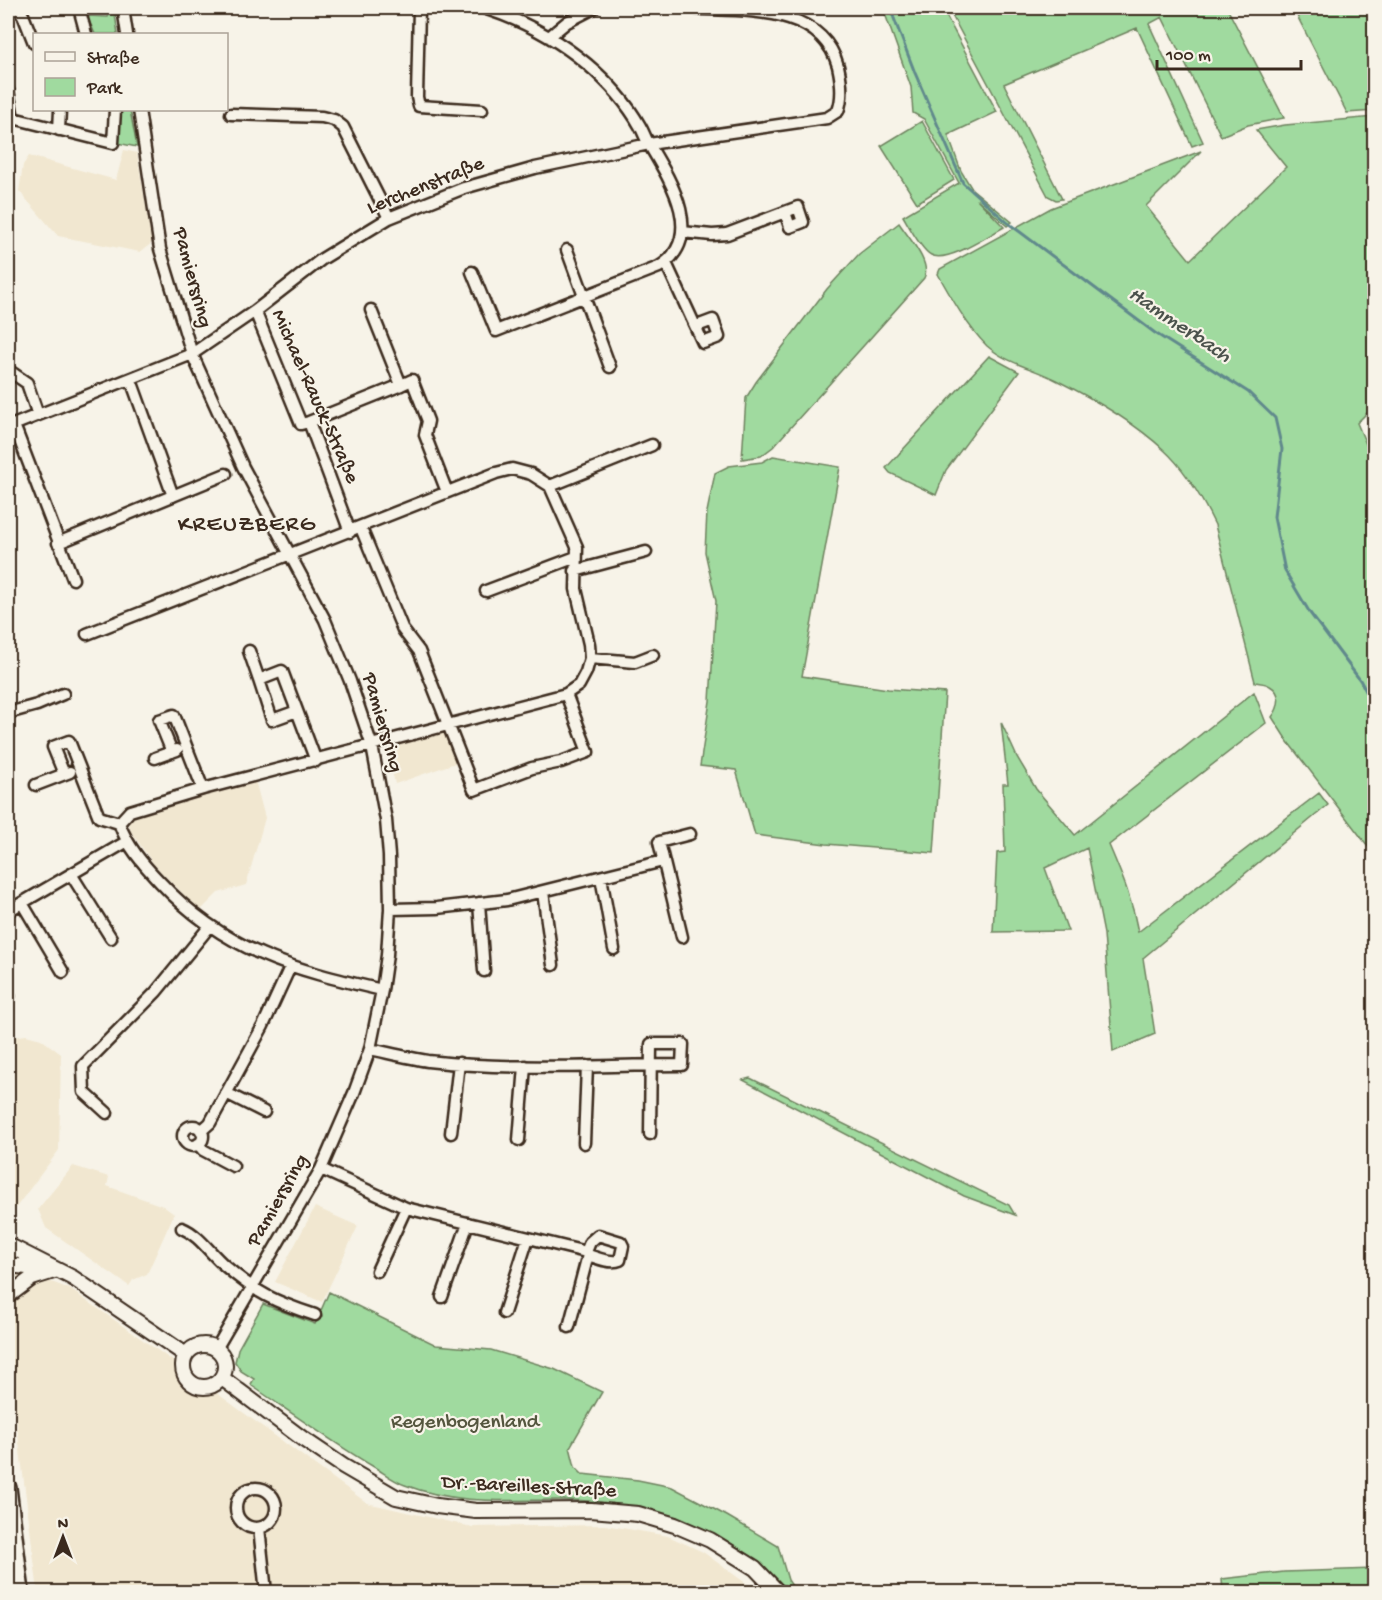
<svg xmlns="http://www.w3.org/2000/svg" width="1382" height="1600" viewBox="0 0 1382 1600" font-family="'Gochi Hand',sans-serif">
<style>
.built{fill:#f1e7d0}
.green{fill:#a0da9f;stroke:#6e825e;stroke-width:1.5}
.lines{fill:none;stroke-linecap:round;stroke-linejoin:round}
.stream{stroke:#61898c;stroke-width:3}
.minor-casing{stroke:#3b2a1e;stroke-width:15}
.secondary-casing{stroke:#3b2a1e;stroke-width:18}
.primary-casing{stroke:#3b2a1e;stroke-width:20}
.minor{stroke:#f7f3e8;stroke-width:10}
.secondary{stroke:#f7f3e8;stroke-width:14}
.primary{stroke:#f7f3e8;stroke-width:15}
.labels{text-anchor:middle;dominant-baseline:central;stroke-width:4.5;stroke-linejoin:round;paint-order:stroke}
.street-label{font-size:21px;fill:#3b2a1e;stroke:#f7f3e8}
.park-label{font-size:21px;fill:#54563e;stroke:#f7f3e8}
.water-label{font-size:22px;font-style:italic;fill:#4b524c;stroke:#f7f3e8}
.quarter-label{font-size:24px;letter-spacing:1.5px;fill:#3b2a1e;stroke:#f7f3e8}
</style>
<rect width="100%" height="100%" fill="#f7f3e8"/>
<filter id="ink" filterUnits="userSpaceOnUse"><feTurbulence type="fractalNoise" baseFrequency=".0167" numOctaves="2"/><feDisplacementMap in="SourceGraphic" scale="12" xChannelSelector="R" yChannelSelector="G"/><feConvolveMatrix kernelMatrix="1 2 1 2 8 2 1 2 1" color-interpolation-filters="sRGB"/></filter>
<g filter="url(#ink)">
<path class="built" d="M 124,150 L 137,153 L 152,243 L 140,252 L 58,236 L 19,191 L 23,165 L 29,156 L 116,180 Z
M 446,731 L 458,762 L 395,784 L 387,748 Z
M 255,780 L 265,818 L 246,885 L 218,893 L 200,911 L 155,866 L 131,832 L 128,822 L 135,812 Z
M 26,1035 L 41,1039 L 61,1054 L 59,1150 L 8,1218 L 8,1038 Z
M 73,1166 L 109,1177 L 107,1186 L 163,1206 L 174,1214 L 147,1274 L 133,1280 L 129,1286 L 46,1228 L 38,1209 Z
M 315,1207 L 358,1226 L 322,1302 L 275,1282 Z
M 8,1272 L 30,1274 L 70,1289 L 173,1361 L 367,1503 L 472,1527 L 605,1525 L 668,1536 L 703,1552 L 758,1592 L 38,1592 L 8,1356 Z"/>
<path class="green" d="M 109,8 L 114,8 L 118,34 L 95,34 L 87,16 L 108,17 Z
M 883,8 L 942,8 L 997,112 L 948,135 L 961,171 L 972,189 L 1012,222 L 1007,226 L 977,199 L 1004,227 C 989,235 947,264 931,255 C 921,250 909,226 903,216 L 959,183 L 924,119 L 913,113 L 911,87 Z
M 948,8 L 1227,8 L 1284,118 L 1248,125 L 1221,136 L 1162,17 L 1149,24 L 1203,142 L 1192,146 L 1137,28 L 1004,84 L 1062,199 L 1056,200 L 1048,196 Z
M 1293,8 L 1374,8 L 1374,111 L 1347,113 Z
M 117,110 L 130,110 L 137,147 L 117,143 Z
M 1374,117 L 1374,406 L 1357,423 L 1374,463 L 1374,854 L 1288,742 L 1272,717 C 1279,708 1283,693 1270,686 C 1267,683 1259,683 1255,682 L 1215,525 C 1202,498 1186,470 1164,450 C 1133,421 1094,399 1056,380 C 1033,368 1008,364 987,346 C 967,326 952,299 938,274 L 940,269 L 1051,208 L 1201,151 L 1146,206 L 1190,260 L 1286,167 L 1256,130 L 1285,125 Z
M 922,121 L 954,180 L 917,203 L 881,146 Z
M 899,223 C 908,237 932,263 924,278 L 773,447 L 761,456 L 742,459 L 746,398 L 756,382 L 827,289 L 859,254 Z
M 989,356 L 1019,372 L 946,470 L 936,495 L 890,473 L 886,468 Z
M 773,456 L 840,467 L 802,676 L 888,689 L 945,693 L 934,853 L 826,844 L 755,835 L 736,770 L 700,766 L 710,701 L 716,601 L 705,552 L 707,512 L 715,473 L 729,466 L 762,462 Z
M 1254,692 L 1266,723 L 1109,845 C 1122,876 1132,898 1138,932 L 1319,793 L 1328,805 L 1143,958 L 1155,1034 L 1113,1052 L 1104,934 L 1087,848 L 1045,868 L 1068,931 L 993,932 L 997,853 L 1005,852 L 1003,784 L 1008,784 L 1001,722 L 1017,757 L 1036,789 L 1075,835 Z
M 750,1078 L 1009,1205 L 1015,1215 L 964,1196 L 743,1080 Z
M 329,1292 L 436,1345 L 491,1350 L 554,1369 L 602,1392 L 570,1447 L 575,1467 L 582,1474 L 638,1480 L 672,1487 L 727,1516 L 778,1546 L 788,1580 L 796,1592 L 788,1592 C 770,1574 748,1553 725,1540 C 674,1511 617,1500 559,1500 C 505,1500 457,1505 405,1485 C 394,1481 384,1473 374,1467 C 332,1442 292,1413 252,1386 L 251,1384 L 254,1379 L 241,1371 L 235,1362 L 238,1349 L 263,1304 L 315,1324 Z
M 1374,1569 L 1374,1592 L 1223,1592 L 1222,1579 L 1284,1572 Z"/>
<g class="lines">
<path class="stream" d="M 890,8 L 915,73 L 963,183 L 1008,223 L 1155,333 L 1248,392 L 1275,418 L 1282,449 L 1274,517 L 1285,571 L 1310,613 L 1360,680 L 1374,706"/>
<g class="minor-casing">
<path id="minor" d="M 17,8 L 23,15 L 34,43
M 79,8 L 86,34
M 123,8 L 127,34
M 419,8 L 417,97 L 419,106 L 482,110
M 549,37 L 567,22 L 594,8
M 8,90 L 13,118 L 113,143 L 115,110
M 139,110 L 160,249 L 192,354 L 243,467 L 325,620 L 350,681 L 372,746 L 386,820 L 389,856 L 390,909 L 387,955 L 382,990 L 370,1049 L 354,1093 L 321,1169 L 216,1349
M 231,114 L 322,117 L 334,120 L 343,127 L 389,218
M 59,130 L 60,110
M 682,232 L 712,235 L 727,234 L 798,207 L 803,222 L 790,227 L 785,212
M 567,250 L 610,367
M 666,263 L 703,343 L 719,337 L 713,320 L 697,326
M 472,272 L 496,331 L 659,267 C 706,238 671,181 650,146 C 646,140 644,133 640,126 C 627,103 607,81 587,64 C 556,38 521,20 484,8
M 371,310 L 401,385 L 412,380 L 428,421 L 425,435 L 447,492
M 255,311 L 301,424 L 309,422 L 350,532
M 8,370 L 27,383 L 38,415
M 131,380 L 173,496
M 309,422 L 401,385
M 14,425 L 73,579
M 8,427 L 192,354 L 255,311 L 322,259 L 389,218 L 464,188 L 535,168 L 649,144 L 827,118 L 838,111 C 843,98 841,79 838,66 C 820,2 738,12 686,8
M 550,486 L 652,445
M 361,528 L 403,630 L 419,651 L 474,790 L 532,768 L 561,762 L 588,752 L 566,694
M 58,543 L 226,474
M 575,571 L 646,552
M 486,591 L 576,557
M 87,634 L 496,473 L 512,469 L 531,474 L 550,486 L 577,547 L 576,589 L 589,644 L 590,658 L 586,672 L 579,685 L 566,694 L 203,789 L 130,811 L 119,823 C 128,847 142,863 160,882 C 224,951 294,970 382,990
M 249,651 L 259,680 L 282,671 L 316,761
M 590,658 L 635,662 L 653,655
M 259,680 L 272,720 L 297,711
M 8,713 L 37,705 L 63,694
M 172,752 L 159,720 L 174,715 L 203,789
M 155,758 L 177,750
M 64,774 L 53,747 L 69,741 L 99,817 L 119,823
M 36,785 L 70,772
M 71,874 L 111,938
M 601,877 L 614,949
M 543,892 L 553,965
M 22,903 L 63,972
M 479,903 L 484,971
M 390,909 L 437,908 L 507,900 L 663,861
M 8,911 L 126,842
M 682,937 L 659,842 L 690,834
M 8,993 L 9,996
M 370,1049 C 389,1053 409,1058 428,1061 C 513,1071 598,1065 682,1065 L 683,1044 L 651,1044 L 650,1134
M 226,1093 L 264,1112
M 107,1113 L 84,1092 L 83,1066 L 156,992 L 210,926
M183 1136a10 10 0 1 1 20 0a10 10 0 1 1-20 0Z
M 201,1131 L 210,1123 L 263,1026 L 290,967
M 451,1133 L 459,1063
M 519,1140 L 525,1066
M 584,1143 L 587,1066
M 198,1144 L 203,1150 L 233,1166
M 321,1169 L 406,1208 L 586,1252 L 588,1255 C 597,1258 611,1264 620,1260 L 623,1246 L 621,1242 L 598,1235 L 590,1242 L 586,1252
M 182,1228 C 199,1235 210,1253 224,1265 C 256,1293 275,1302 315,1315
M 377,1271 L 406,1208
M 442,1297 L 468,1223
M 504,1313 L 528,1238
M 569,1327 L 588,1255
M236 1508a20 20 0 1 1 40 0a20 20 0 1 1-40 0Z
M 259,1528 L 266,1592"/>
</g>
<g class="secondary-casing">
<path id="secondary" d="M 8,1245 L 73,1278 L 186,1355
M 8,1265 L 46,1269
M 8,1296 L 32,1278 L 57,1270
M183 1366a21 21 0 1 1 42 0a21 21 0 1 1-42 0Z
M 222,1378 L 303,1439 L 343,1466 L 396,1497 L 437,1506 L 476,1511 L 591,1510 L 638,1514 L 675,1525 L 710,1540 L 755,1568 L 778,1592"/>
</g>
<g class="primary-casing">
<path id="primary" d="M 8,1488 L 21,1592"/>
</g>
<use href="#minor" class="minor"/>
<use href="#secondary" class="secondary"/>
<use href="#primary" class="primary"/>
</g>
</g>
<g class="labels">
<g class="street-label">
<text transform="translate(426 187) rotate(-22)">Lerchenstraße</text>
<text transform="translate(191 278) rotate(75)">Pamiersring</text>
<text transform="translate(314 397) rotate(66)">Michael-Rauck-Straße</text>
<text transform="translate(381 723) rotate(74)">Pamiersring</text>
<text transform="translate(279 1201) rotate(-60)">Pamiersring</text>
<text transform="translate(529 1488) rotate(3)">Dr.-Bareilles-Straße</text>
</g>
<g class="park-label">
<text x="465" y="1423">Regenbogenland</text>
</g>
<g class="water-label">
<text transform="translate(1179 326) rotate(34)">Hammerbach</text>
</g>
<g class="quarter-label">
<text x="247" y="525">KREUZBERG</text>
</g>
</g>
<rect width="1382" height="1600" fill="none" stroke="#f7f3e8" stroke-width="30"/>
<rect x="15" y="15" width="1352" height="1570" fill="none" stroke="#3b2a1e" stroke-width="2" filter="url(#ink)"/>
<rect x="33" y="33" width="195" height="78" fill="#f7f3e8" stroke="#aca397" stroke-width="1.5"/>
<rect x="45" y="52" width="30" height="9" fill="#f7f3e8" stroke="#aca397" stroke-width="1.5"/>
<text x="87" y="63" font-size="18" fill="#3b2a1e">Straße</text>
<rect x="45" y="78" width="30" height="18" fill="#a0da9f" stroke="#aca397" stroke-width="1.5"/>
<text x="87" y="93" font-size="18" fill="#3b2a1e">Park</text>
<g transform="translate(63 1537)" stroke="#f7f3e8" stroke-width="4.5" paint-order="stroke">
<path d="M0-4.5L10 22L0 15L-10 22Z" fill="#3b2a1e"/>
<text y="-9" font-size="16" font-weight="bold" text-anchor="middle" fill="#3b2a1e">N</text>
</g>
<path d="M1157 60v9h144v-9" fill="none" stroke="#3b2a1e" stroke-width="3"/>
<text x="1166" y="60" font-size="18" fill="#3b2a1e" stroke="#f7f3e8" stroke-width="4.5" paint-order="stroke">100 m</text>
</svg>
